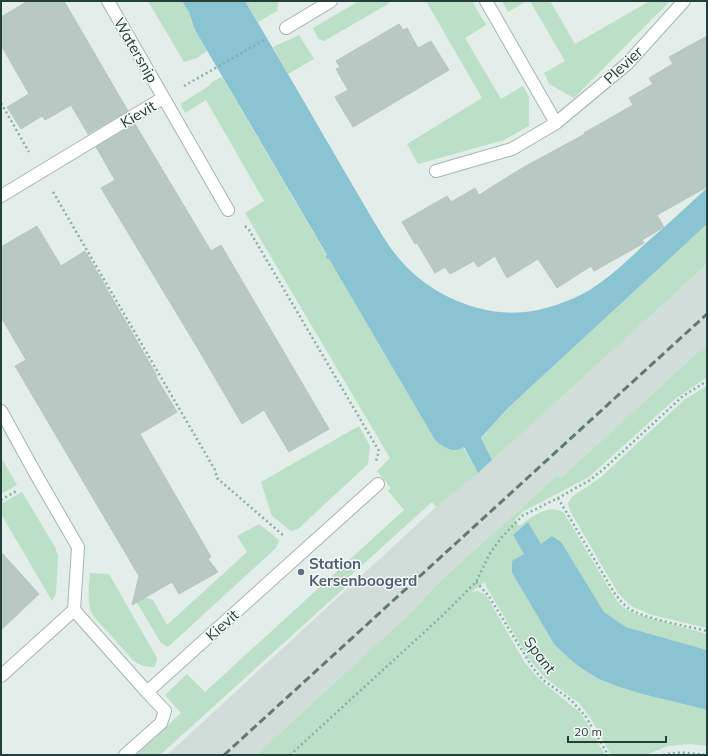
<svg xmlns="http://www.w3.org/2000/svg" width="708" height="756" viewBox="0 0 708 756" font-family="Mulish,sans-serif">
<style>
.built{fill:#d1ddd8}
.green{fill:#bbdfc7}
.water{fill:#8ac4d3}
.building{fill:#b8c8c2;stroke:#b5c7c0}
.lines{fill:none;stroke-linecap:round;stroke-linejoin:round}
.minor-casing{stroke:#a5b5b1;stroke-width:14}
.path{stroke:#83b1a5;stroke-width:2.5;stroke-dasharray:2 3;stroke-linecap:butt}
.minor{stroke:#fff;stroke-width:12}
.rail{stroke:#5d7a74;stroke-width:3;stroke-dasharray:8 4;stroke-linecap:butt}
.service-dot{fill:#5c6f8a;stroke:#f4f9f7;stroke-width:1.5}
.labels{text-anchor:middle;dominant-baseline:central;stroke-width:3;stroke-linejoin:round;paint-order:stroke}
.street-label{font-size:15px;fill:#223f39;stroke:#f4f9f7}
.service-label{font-size:15px;font-weight:bold;fill:#4e5e75;stroke:#f4f9f7;text-anchor:start}
</style>
<rect width="100%" height="100%" fill="#e3ede9"/>
<path class="built" d="M 707,264 L 707,344 L 561,478 L 558,475 L 438,583 L 415,609 L 256,755 L 167,755 L 436,507 L 485,466 Z"/>
<path class="green" d="M 148,1 L 182,1 L 189,12 L 195,30 L 207,51 L 197,58 L 184,62 Z
M 245,1 L 278,1 L 277,11 L 258,22 Z
M 359,1 L 389,1 L 388,4 L 324,41 L 318,39 L 313,28 Z
M 426,1 L 472,1 L 486,25 L 465,38 L 501,99 L 523,86 L 529,97 L 529,126 L 504,140 L 418,164 L 407,144 L 482,98 Z
M 502,1 L 527,1 L 508,12 Z
M 530,1 L 550,1 L 575,44 L 650,1 L 670,1 L 574,98 L 549,84 L 544,73 L 565,61 Z
M 299,35 L 314,59 L 288,74 L 273,47 C 282,42 290,40 299,35 Z
M 222,77 L 327,256 L 325,257 L 327,259 L 329,259 L 435,440 C 443,447 453,454 463,447 L 478,473 L 436,507 L 432,502 L 348,578 L 352,581 L 160,755 L 136,755 L 181,713 L 165,695 L 187,674 L 205,692 L 404,510 L 388,491 L 391,488 L 377,471 L 390,458 L 245,213 L 264,201 L 206,100 L 185,113 L 181,106 L 182,103 L 209,86 L 212,82 Z
M 707,224 L 707,264 L 492,460 L 481,439 L 507,409 Z
M 707,344 L 707,377 L 675,399 L 589,477 L 524,511 L 515,519 L 519,526 C 531,517 550,502 564,513 L 613,595 C 620,606 627,611 639,615 L 707,634 L 707,650 L 626,627 L 604,612 L 587,586 L 541,544 L 528,522 L 513,535 L 524,554 L 512,573 L 554,644 C 567,658 588,675 606,682 C 638,695 674,701 707,710 L 707,746 L 690,744 L 668,746 L 645,755 L 611,755 L 590,717 L 579,703 L 545,678 L 529,659 L 487,588 L 485,582 L 471,592 L 478,591 L 486,595 L 525,663 L 540,680 L 579,712 L 587,723 L 605,755 L 256,755 L 415,609 L 438,583 L 558,475 L 561,478 Z
M 707,386 L 707,628 L 652,615 L 631,606 L 618,593 L 570,511 L 568,503 L 572,497 L 600,478 L 684,400 Z
M 359,426 L 370,446 L 368,464 L 298,529 L 291,531 L 272,516 L 261,482 Z
M 1,457 L 17,485 L 1,494 Z
M 22,492 L 55,547 L 58,556 L 56,593 L 52,601 L 1,514 L 1,504 Z
M 259,524 L 279,540 L 276,548 L 168,647 L 161,643 L 136,601 L 144,597 L 153,600 L 167,625 L 247,552 L 237,536 Z
M 90,573 L 109,574 L 157,658 L 155,667 C 146,667 141,666 134,661 L 94,617 C 86,604 89,588 90,573 Z"/>
<path class="water" d="M 182,1 L 245,1 C 273,48 301,96 328,143 C 342,167 356,191 370,215 C 380,231 389,248 402,262 C 431,295 481,317 525,312 C 546,310 570,301 588,291 C 609,278 627,261 645,244 C 666,226 686,207 707,188 L 707,224 L 507,409 L 481,438 L 492,460 L 478,473 L 464,447 C 453,454 444,448 435,440 L 329,259 L 327,259 L 325,256 L 327,255 L 195,30 L 189,12 Z
M 528,522 L 541,544 L 552,536 L 561,542 L 604,612 L 626,627 L 707,650 L 707,710 C 674,701 638,695 606,682 C 588,675 567,658 554,644 L 512,573 L 512,561 L 524,554 L 513,535 Z"/>
<path class="building" d="M 28,1 L 64,1 L 128,111 L 88,134 L 71,105 L 45,120 L 42,116 L 21,129 L 7,107 L 29,94 L 1,45 L 1,17 Z
M 399,24 L 403,30 L 407,28 L 418,48 L 431,41 L 449,70 L 353,127 L 335,97 L 348,90 L 336,69 L 340,67 L 336,61 Z
M 707,36 L 707,187 L 657,215 L 664,227 L 642,240 L 644,243 L 594,271 L 591,266 L 557,288 L 538,259 L 507,278 L 495,256 L 478,267 L 474,261 L 450,274 L 445,267 L 435,273 L 417,243 L 415,244 L 402,222 L 447,196 L 451,202 L 475,188 L 479,195 L 524,167 L 585,134 L 584,133 L 633,105 L 629,98 L 653,84 L 649,78 L 673,64 L 669,57 Z
M 135,124 L 211,251 L 221,245 L 329,429 L 289,452 L 264,410 L 242,424 L 200,352 L 101,188 L 115,180 L 96,147 Z
M 37,226 L 61,266 L 85,251 L 157,376 L 156,377 L 177,412 L 140,434 L 211,557 L 208,559 L 218,572 L 179,594 L 172,582 L 132,605 L 139,576 L 15,366 L 26,360 L 1,317 L 1,247 Z
M 1,552 L 39,594 L 1,630 Z"/>
<g class="lines">
<g class="minor-casing">
<path id="minor" d="M 108,1 L 228,210
M 486,1 L 556,123
M 286,28 L 331,1
M 436,171 L 512,149 L 556,123 L 627,64 L 684,1
M 1,196 L 163,98
M 1,411 L 38,478 L 78,547 L 74,610 L 1,676
M 74,610 L 147,692 L 378,484
M 125,755 L 161,723 L 165,711 L 147,692"/>
</g>
<path class="path" d="M 184,86 L 266,39
M 1,103 L 29,152
M 53,192 L 215,470 L 217,478 L 284,536
M 245,226 L 249,230 L 379,451 L 376,461
M 558,498 L 615,594 C 619,599 623,604 628,608 C 644,619 687,626 707,631
M 1,500 L 18,490
M 476,582 L 488,595 L 533,668 L 543,680 L 571,700 L 586,717 L 608,755
M 290,755 L 442,616 L 476,582 L 489,555 L 501,538 L 522,516 L 558,498 L 590,480 L 606,467 L 683,396 L 707,381
M 663,755 C 677,751 690,753 704,755"/>
<use href="#minor" class="minor"/>
<path class="rail" d="M 224,755 L 707,314"/>
</g>
<circle class="service-dot" cx="301" cy="572" r="4"/>
<g class="labels">
<g class="street-label">
<text transform="translate(136 50) rotate(60)">Watersnip</text>
<text transform="translate(623 65) rotate(-43)">Plevier</text>
<text transform="translate(138 114) rotate(-31)">Kievit</text>
<text transform="translate(222 625) rotate(-42)">Kievit</text>
<text transform="translate(540 655) rotate(53)">Spant</text>
</g>
<g class="service-label">
<text x="309" y="563">Station<tspan x="309" dy="17">Kersenboogerd</tspan></text>
</g>
</g>
<rect width="708" height="756" fill="none" stroke="#223f39" stroke-width="4"/>
<path d="M568 736v6h98v-6" fill="none" stroke="#223f39" stroke-width="2"/>
<text x="574" y="736" font-size="12" fill="#223f39" stroke="#f4f9f7" stroke-width="3" paint-order="stroke">20 m</text>
</svg>
